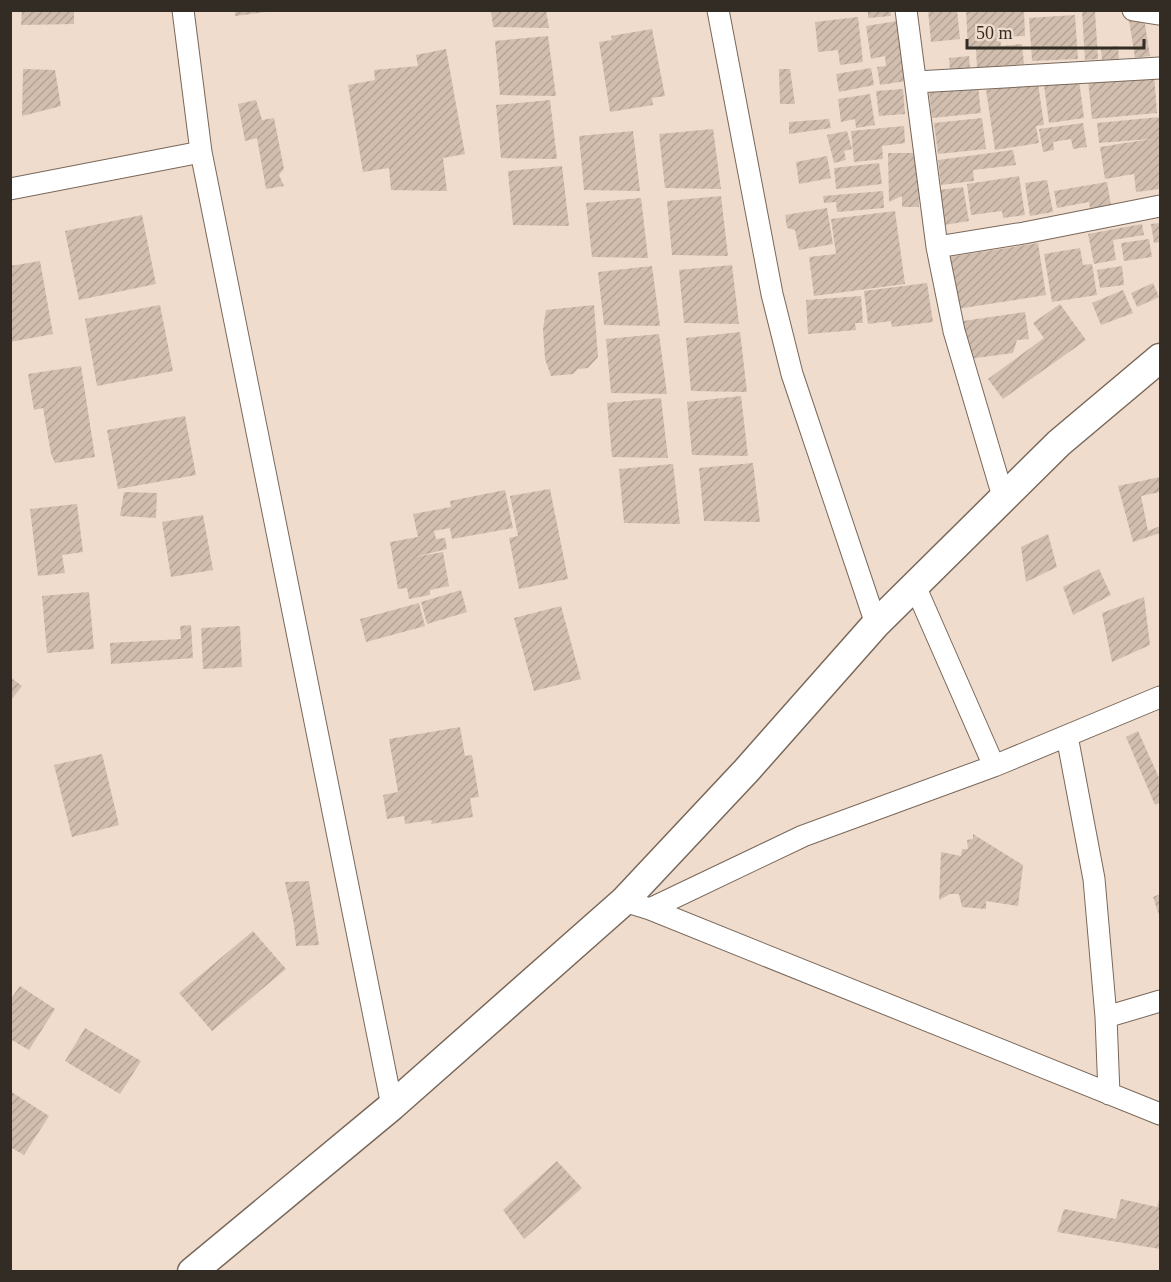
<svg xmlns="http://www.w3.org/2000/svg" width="1171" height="1282" viewBox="0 0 1171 1282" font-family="'Times New Roman',serif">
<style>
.building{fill:url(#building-hatch)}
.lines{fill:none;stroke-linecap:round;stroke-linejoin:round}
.street-casing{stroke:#79685a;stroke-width:23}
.secondary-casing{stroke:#79685a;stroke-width:31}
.street{stroke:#fff;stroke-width:21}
.secondary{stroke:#fff;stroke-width:28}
</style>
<defs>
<pattern id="building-hatch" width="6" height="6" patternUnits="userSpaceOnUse" patternTransform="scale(1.5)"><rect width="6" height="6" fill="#d1beae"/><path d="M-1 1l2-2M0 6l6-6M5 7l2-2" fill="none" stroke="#b4a396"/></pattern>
</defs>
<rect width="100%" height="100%" fill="#f0dccc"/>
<path class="building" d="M 22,10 L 74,10 L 74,24 L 21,25 Z
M 235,10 L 265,10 L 266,12 L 235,16 Z
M 491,10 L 546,10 L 549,28 L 493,27 Z
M 868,10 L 890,10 L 891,16 L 868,18 Z
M 928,10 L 957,10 L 960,39 L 931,42 Z
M 966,10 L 1024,10 L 1025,36 L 1000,37 L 1001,46 L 1022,44 L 1024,64 L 977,68 L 976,49 L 968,49 Z
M 1095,11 L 1098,59 L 1085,60 L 1082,12 Z
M 1075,15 L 1078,59 L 1032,61 L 1029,18 Z
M 858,17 L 863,62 L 840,65 L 838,50 L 818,52 L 815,22 Z
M 1144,18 L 1150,56 L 1135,58 L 1129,20 Z
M 897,21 L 906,81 L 880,85 L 877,67 L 886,66 L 885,56 L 871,59 L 866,26 Z
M 652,29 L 665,96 L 652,98 L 653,105 L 610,112 L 599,42 L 612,40 L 611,36 Z
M 548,36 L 556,96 L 500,95 L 495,41 Z
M 1118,46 L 1119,59 L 1102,60 L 1101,48 Z
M 446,49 L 465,154 L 443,158 L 447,191 L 391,190 L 389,168 L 363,172 L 348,85 L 375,80 L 374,70 L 418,66 L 416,55 Z
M 969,56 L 970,68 L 950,70 L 949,58 Z
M 871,68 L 874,85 L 839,92 L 836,74 Z
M 23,69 L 55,70 L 61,106 L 22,116 Z
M 779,69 L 790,69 L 795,104 L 780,104 Z
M 1154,74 L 1157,113 L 1092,119 L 1088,80 Z
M 1079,80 L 1084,118 L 1049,123 L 1044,85 Z
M 1038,83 L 1044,125 L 1036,126 L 1039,143 L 995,150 L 986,90 Z
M 978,86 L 981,113 L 932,118 L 929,91 Z
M 903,89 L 905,114 L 879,116 L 876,91 Z
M 870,94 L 875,125 L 856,128 L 855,119 L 841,122 L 838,99 Z
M 256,100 L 262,120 L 274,118 L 284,169 L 279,175 L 284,186 L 266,189 L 257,138 L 245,141 L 238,104 Z
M 550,100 L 557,159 L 501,158 L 496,105 Z
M 1160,117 L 1160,189 L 1136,192 L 1134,174 L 1105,179 L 1100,147 L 1151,139 L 1099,143 L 1097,123 Z
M 982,118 L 986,149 L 938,154 L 934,123 Z
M 829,119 L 831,128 L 789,134 L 789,122 Z
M 1083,123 L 1087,147 L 1073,149 L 1071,139 L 1053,142 L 1054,150 L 1043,152 L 1039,129 Z
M 904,126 L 905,143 L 882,146 L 883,159 L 854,162 L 851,131 Z
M 713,129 L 721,189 L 665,188 L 659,134 Z
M 633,131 L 640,191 L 584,190 L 579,136 Z
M 847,131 L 852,149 L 844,151 L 846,160 L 834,163 L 827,135 Z
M 1013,150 L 1016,165 L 973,170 L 974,181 L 941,185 L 938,160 Z
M 888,153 L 918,153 L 919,207 L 902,207 L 902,196 L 889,202 Z
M 827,156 L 831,178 L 799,184 L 796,162 Z
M 879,163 L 882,184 L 836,189 L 834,168 Z
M 562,166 L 569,226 L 513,225 L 508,171 Z
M 1019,176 L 1025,215 L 1003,218 L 1002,211 L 971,215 L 967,184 Z
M 1047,180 L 1053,212 L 1030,216 L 1025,183 Z
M 1107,182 L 1111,205 L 1090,208 L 1089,202 L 1057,208 L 1054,191 Z
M 963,187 L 969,221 L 944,225 L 939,190 Z
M 883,191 L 884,208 L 837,212 L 836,202 L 824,203 L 823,196 Z
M 721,196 L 728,256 L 672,255 L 667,201 Z
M 641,198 L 648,258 L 592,257 L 586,203 Z
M 827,208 L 833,244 L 799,250 L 795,230 L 787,228 L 785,215 Z
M 895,211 L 905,284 L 814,296 L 809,257 L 836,254 L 831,219 Z
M 142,215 L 156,284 L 79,300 L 65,231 Z
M 1160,223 L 1160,242 L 1154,243 L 1151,224 Z
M 1142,224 L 1144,235 L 1113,240 L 1116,260 L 1094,264 L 1088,234 Z
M 1149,239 L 1152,257 L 1124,261 L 1121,243 Z
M 1038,243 L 1046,295 L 957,309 L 949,257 Z
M 1080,248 L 1083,265 L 1092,264 L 1097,295 L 1052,302 L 1044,254 Z
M 40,261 L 53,334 L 10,342 L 10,266 Z
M 732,265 L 739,324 L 684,323 L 679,270 Z
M 652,266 L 660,326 L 604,325 L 598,272 Z
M 1122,266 L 1124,285 L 1100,288 L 1097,270 Z
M 927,283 L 933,322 L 892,327 L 891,321 L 868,324 L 864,291 Z
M 1153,283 L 1159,297 L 1137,307 L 1131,293 Z
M 1123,290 L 1133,313 L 1101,325 L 1092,303 Z
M 861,296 L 863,323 L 855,323 L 856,330 L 808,334 L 806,300 Z
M 1060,304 L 1086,340 L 1003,399 L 988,379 L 1044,338 L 1033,323 Z
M 160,305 L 173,371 L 97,386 L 85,319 Z
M 594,305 L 598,357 L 588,368 L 578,369 L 573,374 L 551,376 L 545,359 L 543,329 L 546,310 Z
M 1025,312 L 1029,339 L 1017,340 L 1013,353 L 969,359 L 963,321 Z
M 740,332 L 747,392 L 691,391 L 686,338 Z
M 659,334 L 667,394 L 611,393 L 606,339 Z
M 81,366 L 95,457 L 55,463 L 51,454 L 43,408 L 34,410 L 28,374 Z
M 741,396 L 748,456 L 692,455 L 687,402 Z
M 661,398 L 668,458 L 612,457 L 607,403 Z
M 185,416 L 196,475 L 118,489 L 107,430 Z
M 753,463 L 760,522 L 704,521 L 699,468 Z
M 673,464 L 680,524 L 624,523 L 619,469 Z
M 1160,477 L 1160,492 L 1141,496 L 1148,531 L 1160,526 L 1160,533 L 1133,542 L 1118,486 Z
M 550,489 L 568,579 L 519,589 L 509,538 L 518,536 L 510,496 Z
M 505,490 L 513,528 L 452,539 L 450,528 L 434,531 L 436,539 L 445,538 L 447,549 L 415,557 L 443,552 L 449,586 L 430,590 L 430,595 L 409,599 L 407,588 L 398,589 L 390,542 L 418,537 L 413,514 L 451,507 L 450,501 Z
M 124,492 L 157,493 L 156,518 L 120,516 Z
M 77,504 L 83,552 L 62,555 L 65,573 L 38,576 L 30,509 Z
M 203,515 L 213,570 L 171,577 L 162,522 Z
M 1048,534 L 1057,567 L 1026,582 L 1021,547 Z
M 1099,569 L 1111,595 L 1073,615 L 1063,587 Z
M 461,590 L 467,612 L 427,624 L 421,602 Z
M 89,592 L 94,649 L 47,653 L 42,596 Z
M 1144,597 L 1150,645 L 1112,662 L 1102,613 Z
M 419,603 L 425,626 L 366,642 L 360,619 Z
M 561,606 L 581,679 L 534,691 L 514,618 Z
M 191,625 L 193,658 L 111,664 L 110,643 L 181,639 L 180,626 Z
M 240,626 L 242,667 L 203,669 L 201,628 Z
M 10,677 L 22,686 L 10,701 Z
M 460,727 L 465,756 L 472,755 L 479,797 L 470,798 L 473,817 L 431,824 L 432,820 L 405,824 L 404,816 L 387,819 L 383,795 L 398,792 L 389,739 Z
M 1138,731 L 1160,780 L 1160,802 L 1155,805 L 1126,737 Z
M 102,754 L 119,825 L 72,837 L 54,765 Z
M 973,834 L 1023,865 L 1018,906 L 986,901 L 986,909 L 962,907 L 959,894 L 950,894 L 939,900 L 941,852 L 961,856 L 962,849 L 968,849 L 967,840 L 973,839 Z
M 309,881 L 319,945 L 296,946 L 294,924 L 285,882 Z
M 1160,894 L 1160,918 L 1153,897 Z
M 253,931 L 286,969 L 212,1031 L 179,993 Z
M 20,986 L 55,1009 L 29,1050 L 10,1039 L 10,1000 Z
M 85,1028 L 141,1061 L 120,1094 L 65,1061 Z
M 10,1091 L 49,1116 L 24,1155 L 10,1147 Z
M 557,1161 L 582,1188 L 524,1239 L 503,1210 Z
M 1160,1196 L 1160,1249 L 1057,1232 L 1064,1209 L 1116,1219 L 1121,1199 L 1157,1207 Z"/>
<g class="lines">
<g class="street-casing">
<path id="street" d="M 183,10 L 201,152
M 718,10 L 772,294 L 792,374 L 876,624
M 906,10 L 937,247 L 954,331 L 1004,500
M 1133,10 L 1158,14
M 916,82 L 1160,68
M 10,189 L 201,152 L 392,1106
M 937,247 L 1024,233 L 1160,206
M 915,586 L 994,766
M 1067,736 L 1094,879 L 1106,1017 L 1109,1094
M 624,901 L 650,909 L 1160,1114
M 650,909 L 803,836 L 994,766 L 1160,697
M 1106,1017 L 1160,1001"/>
</g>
<g class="secondary-casing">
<path id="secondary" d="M 192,1272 L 392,1106 L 624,901 L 746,771 L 876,624 L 1059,443 L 1160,358"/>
</g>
<use href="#street" class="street"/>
<use href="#secondary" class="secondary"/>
</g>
<rect width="1171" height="1282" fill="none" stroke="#332c25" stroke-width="24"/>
<path d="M967 39v9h177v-9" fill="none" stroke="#332c25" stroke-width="3"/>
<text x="976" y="39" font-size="18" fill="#332c25" stroke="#f0dccc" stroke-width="4.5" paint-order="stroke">50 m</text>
</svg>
